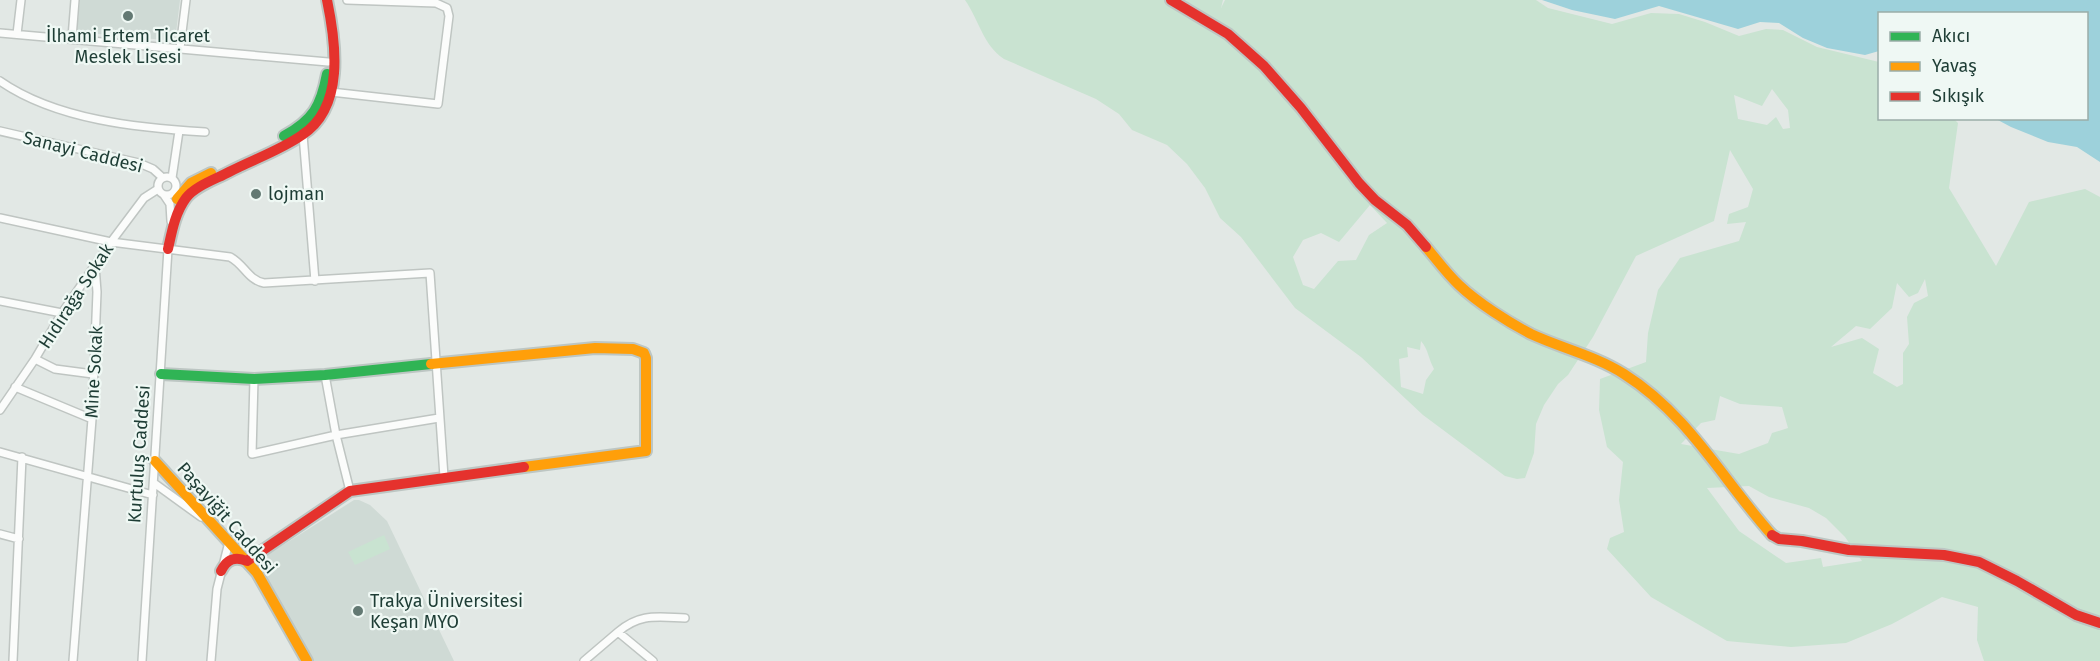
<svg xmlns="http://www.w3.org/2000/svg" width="2100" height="661" viewBox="0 0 2100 661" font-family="'Fira Sans',sans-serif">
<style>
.built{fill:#cfdad5}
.green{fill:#c9e3d1;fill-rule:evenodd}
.water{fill:#9dd1db}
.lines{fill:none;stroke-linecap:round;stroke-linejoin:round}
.street-casing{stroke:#bfc5c2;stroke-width:10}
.fast-casing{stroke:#bdc6c3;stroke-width:14}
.slow-casing{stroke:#bdc6c3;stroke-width:14}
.jam-casing{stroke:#bdc6c3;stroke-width:14}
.street{stroke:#fbfcfb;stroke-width:7}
.fast{stroke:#30b455;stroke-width:10}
.slow{stroke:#ff9f0a;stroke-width:10}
.jam{stroke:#e5322d;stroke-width:10}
.poi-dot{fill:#637973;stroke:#eff8f4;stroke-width:2}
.labels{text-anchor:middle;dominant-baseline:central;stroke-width:4.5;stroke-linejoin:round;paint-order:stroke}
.poi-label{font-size:18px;fill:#1e3d35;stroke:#eff8f4;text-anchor:start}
.street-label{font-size:18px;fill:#1e3d35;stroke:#eff8f4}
</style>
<rect width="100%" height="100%" fill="#e2e8e5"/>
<path class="built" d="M 80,0 L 180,0 L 175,41 L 77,32 Z
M 354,500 L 359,500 L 370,505 L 387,521 L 454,661 L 313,661 L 258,561 Z"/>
<path class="green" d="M 965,0 L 1223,0 L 1221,8 L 1225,0 L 1536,0 L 1548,8 L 1612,24 L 1651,13 L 1679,14 L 1705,22 L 1739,36 L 1766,29 L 1783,30 L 1817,47 L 1879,62 L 1880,118 L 1954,119 L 1958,123 L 1949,188 L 1996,266 L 2029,202 L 2085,189 L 2100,197 L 2100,661 L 1984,661 L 1977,640 L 1978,607 L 1942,597 L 1892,624 L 1846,643 L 1791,647 L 1727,641 L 1651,597 L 1607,549 L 1610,538 L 1624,532 L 1619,500 L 1623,462 L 1607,447 L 1599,410 L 1600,379 L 1646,362 L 1648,333 L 1658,290 L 1680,258 L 1739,241 L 1746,222 L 1727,224 L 1729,214 L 1748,207 L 1753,189 L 1730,150 L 1714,221 L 1636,256 L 1593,337 L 1568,375 L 1558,384 L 1544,405 L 1536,424 L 1534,453 L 1525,478 L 1517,479 L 1505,476 L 1423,415 L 1361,357 L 1295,308 L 1241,237 L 1220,218 L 1205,188 L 1187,164 L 1167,145 L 1132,130 L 1119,114 L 1096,99 L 1004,59 C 983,45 979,20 965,0 ZM 1772,89 L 1788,110 L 1790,128 L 1783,129 L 1776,117 L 1767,125 L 1738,119 L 1734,95 L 1762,106 ZM 1370,205 L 1387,223 L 1369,235 L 1356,260 L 1338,261 L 1314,289 L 1303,285 L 1293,257 L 1303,240 L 1321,233 L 1339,242 ZM 1925,279 L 1928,296 L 1914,303 L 1907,317 L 1909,344 L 1903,353 L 1903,384 L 1897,387 L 1873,373 L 1879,349 L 1862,338 L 1831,347 L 1856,326 L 1870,329 L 1892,308 L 1897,283 L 1909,297 L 1918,293 ZM 1421,341 C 1429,351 1428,358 1434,369 L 1426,380 L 1423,394 L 1401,387 L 1399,359 L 1408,357 L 1407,347 L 1420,350 ZM 1720,396 L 1740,404 L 1782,407 L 1788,428 L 1772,433 L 1768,443 L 1739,454 L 1681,444 L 1701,423 L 1715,420 ZM 1749,486 L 1769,497 L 1809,508 L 1826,518 L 1845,537 L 1862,561 L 1823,567 L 1821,558 L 1786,563 L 1739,531 L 1707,488 Z
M 384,535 L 390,549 L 355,565 L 348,552 Z"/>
<path class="water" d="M 1542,0 L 2100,0 L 2100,162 L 2077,147 L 2048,142 L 2011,127 L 1996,119 L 2086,118 L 2086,14 L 1880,14 L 1879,51 L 1865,55 L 1827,48 L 1803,38 L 1779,23 L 1760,22 L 1738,29 L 1659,6 L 1615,19 L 1572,10 Z"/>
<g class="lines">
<g class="street-casing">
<path id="street" d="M 0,33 L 328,62
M 17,34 L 21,0
M 72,38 L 75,0
M 180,48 L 186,0
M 0,81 C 56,120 139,128 205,132
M 331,92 L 438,104 L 449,16 L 447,8 L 436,3 L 347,0
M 0,131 L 139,163 L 153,169 L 163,178
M 303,135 L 315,281
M158 186a9 9 0 1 1 18 0a9 9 0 1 1-18 0Z
M 172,178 L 179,131
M 164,195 L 170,204 L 171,221
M 0,218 L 111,242 L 230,257 C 244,264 248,280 264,283 L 430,273 L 444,477
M 0,301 L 62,313
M 35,359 L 55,369 L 93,374
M 325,375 L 336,435 L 350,491
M 254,379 L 252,454 L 336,435 L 439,418
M 15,387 L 92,419
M 0,410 L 35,359 L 62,313 L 111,242 L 144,198 L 158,189
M 0,452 L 153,495
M 154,483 L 201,517
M 0,534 L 19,539
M 618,632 C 640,613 657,617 685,618
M 13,661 L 22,457
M 73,661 L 92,419 L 97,292 L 95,266
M 142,661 L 168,249
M 211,661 L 217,589 L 229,542
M 584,661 L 618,632 L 653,661"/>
</g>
<g class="fast-casing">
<path id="fast" d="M 284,136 C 313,120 321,106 327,74
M 161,374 L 254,379 L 325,375 L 431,364"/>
</g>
<g class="slow-casing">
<path id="slow" d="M 177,199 L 191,183 L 211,173
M 1426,247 C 1437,260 1447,274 1459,285 C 1478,303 1508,322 1531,334 C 1561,348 1596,356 1624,374 C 1689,415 1722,479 1772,535
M 431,364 L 595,348 L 633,349 L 644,353 L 646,358 L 646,451 L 524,467
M 155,461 L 257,573 L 307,661"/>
</g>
<g class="jam-casing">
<path id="jam" d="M 1171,0 L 1228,34 L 1264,66 L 1301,108 L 1359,183 L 1375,200 L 1407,225 L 1426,247
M 168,249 C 172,231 175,213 186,198 C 195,186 216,179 229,172 C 252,160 281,150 302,135 C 345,107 336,43 327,0
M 1772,535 L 1779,539 L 1802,541 L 1849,550 L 1944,555 L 1979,562 L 2017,581 L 2076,615 L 2100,623
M 221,571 C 227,559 235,556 247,561 L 350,491 L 524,467"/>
</g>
<use href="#street" class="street"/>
<use href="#fast" class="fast"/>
<use href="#slow" class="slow"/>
<use href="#jam" class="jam"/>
</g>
<g class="poi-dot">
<circle cx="128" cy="16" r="6"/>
<circle cx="256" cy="194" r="6"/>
<circle cx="358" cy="611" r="6"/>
</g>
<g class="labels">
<g class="poi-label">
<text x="128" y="36" text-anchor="middle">İlhami Ertem Ticaret<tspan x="128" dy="21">Meslek Lisesi</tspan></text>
<text x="268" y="194">lojman</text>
<text x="370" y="601">Trakya Üniversitesi<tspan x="370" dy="21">Keşan MYO</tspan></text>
</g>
<g class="street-label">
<text transform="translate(83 152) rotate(14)">Sanayi Caddesi</text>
<text transform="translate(76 296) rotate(-57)">Hıdırağa Sokak</text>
<text transform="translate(94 372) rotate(-87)">Mine Sokak</text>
<text transform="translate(139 454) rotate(-86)">Kurtuluş Caddesi</text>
<text transform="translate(227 518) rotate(49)">Paşayiğit Caddesi</text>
</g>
</g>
<rect x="1878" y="12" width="210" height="108" fill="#eff8f4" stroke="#9bada8" stroke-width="1.5"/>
<rect x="1890" y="32" width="30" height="9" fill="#30b455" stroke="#9bada8" stroke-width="1.5"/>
<text x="1932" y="42" font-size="18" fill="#1e3d35">Akıcı</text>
<rect x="1890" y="62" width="30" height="9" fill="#ff9f0a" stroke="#9bada8" stroke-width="1.5"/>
<text x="1932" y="72" font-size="18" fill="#1e3d35">Yavaş</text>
<rect x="1890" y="92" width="30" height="9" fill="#e5322d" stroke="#9bada8" stroke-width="1.5"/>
<text x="1932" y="102" font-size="18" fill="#1e3d35">Sıkışık</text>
</svg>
